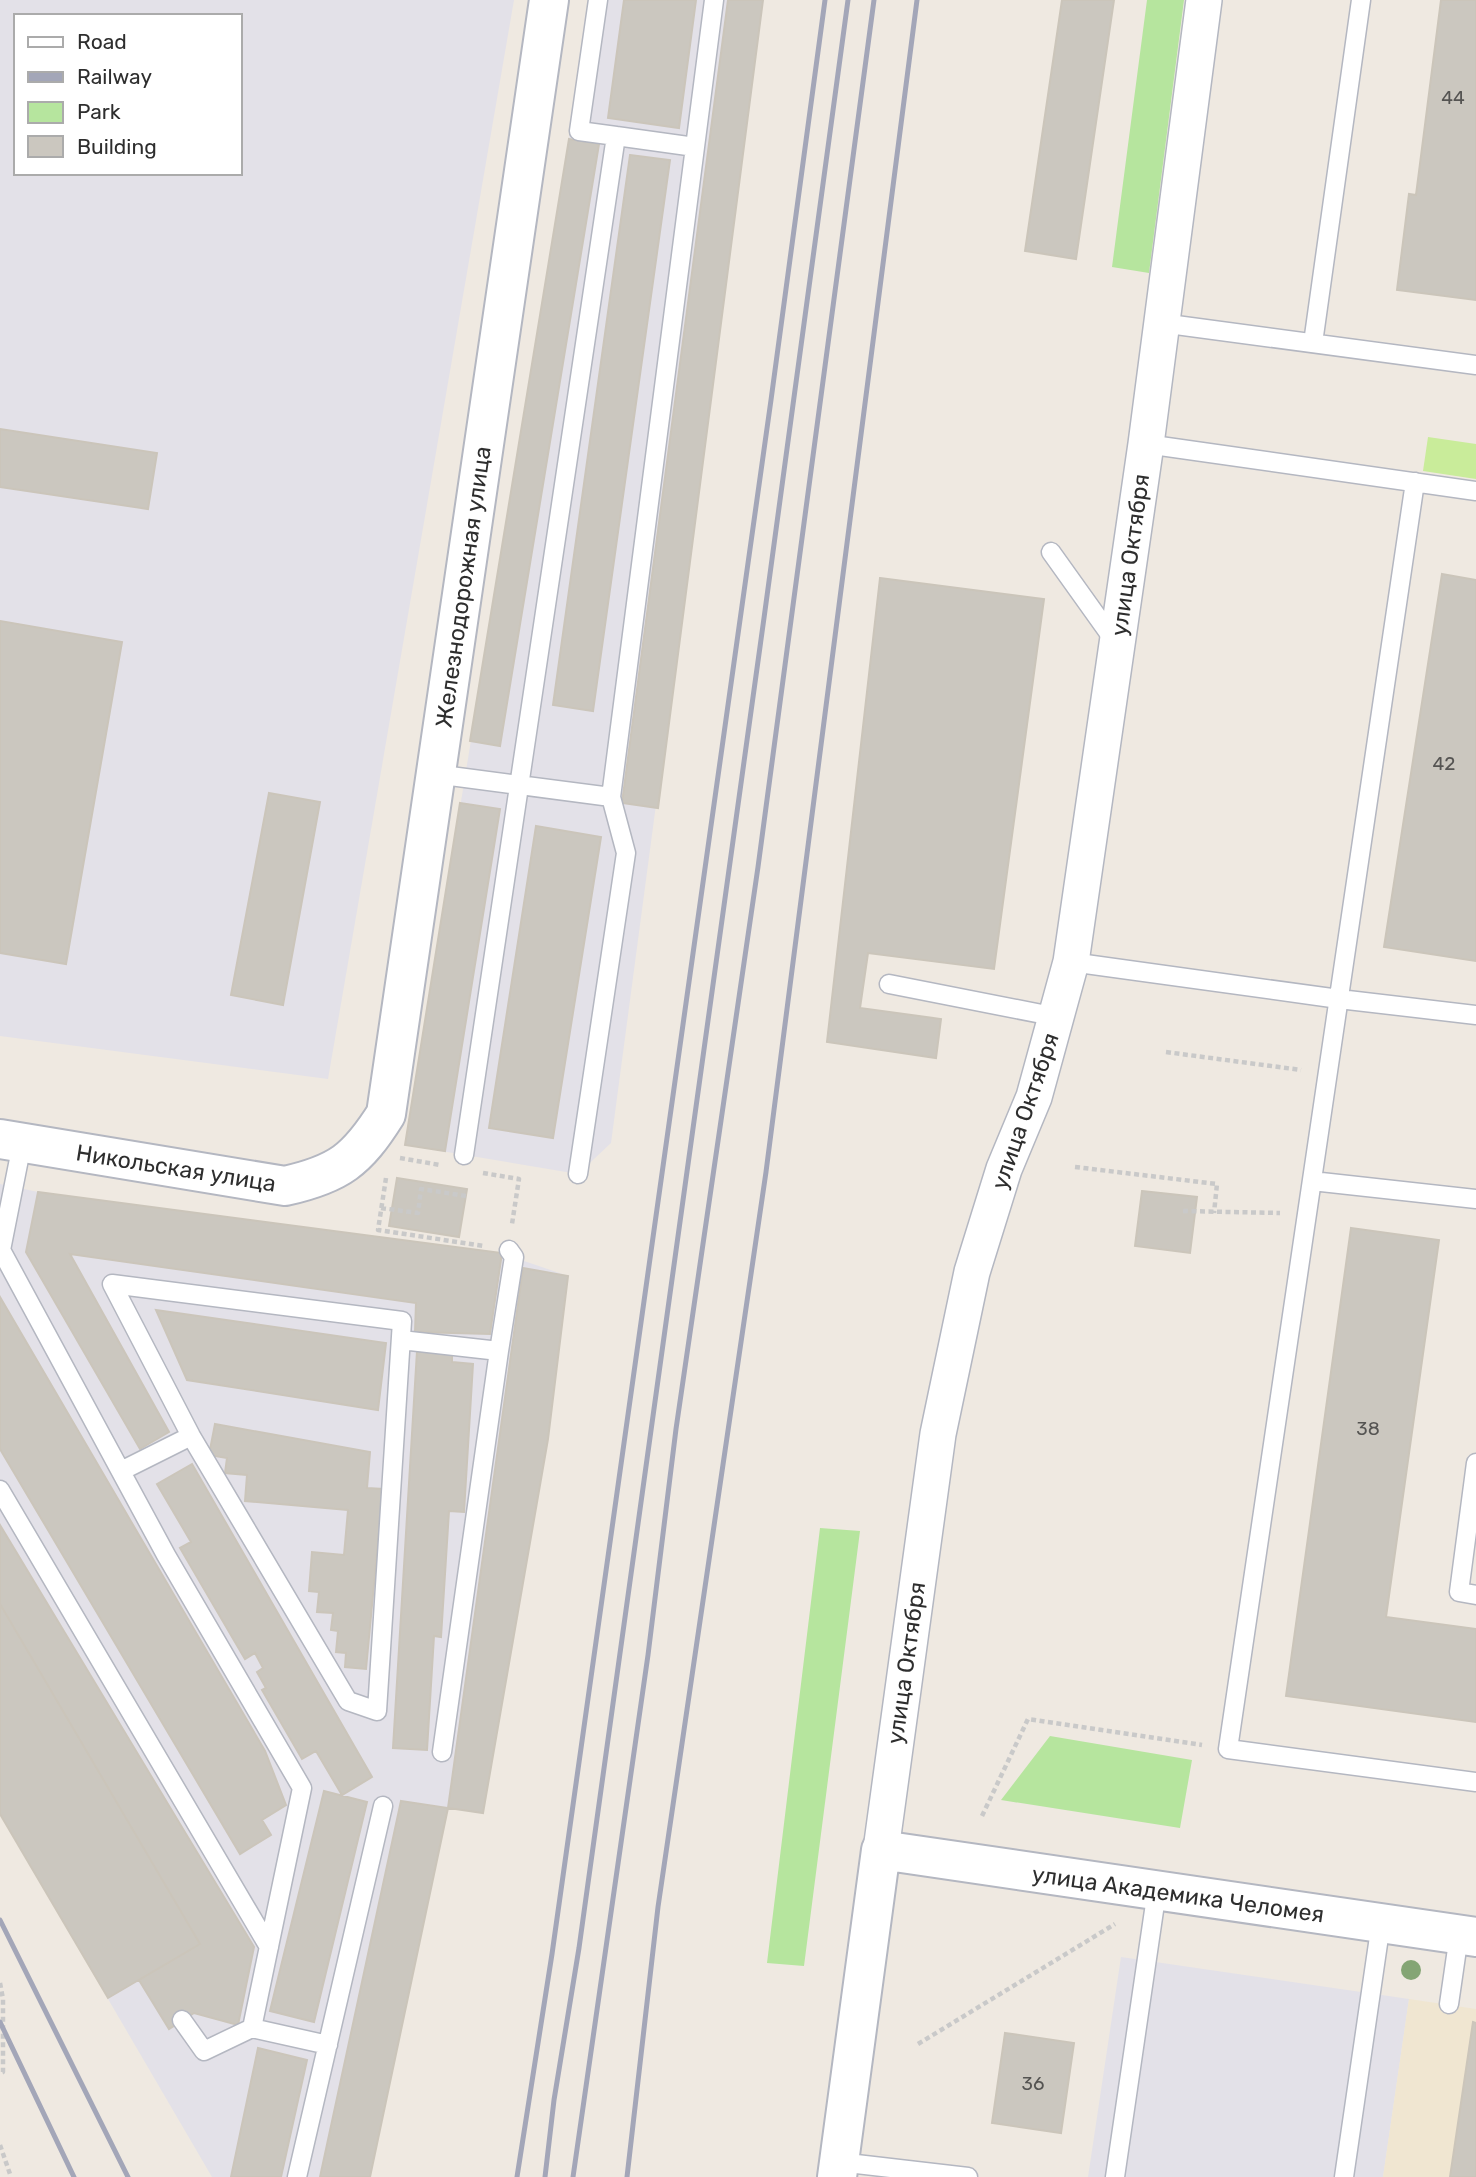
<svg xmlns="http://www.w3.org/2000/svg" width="1476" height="2177" viewBox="0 0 1476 2177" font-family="Rubik,sans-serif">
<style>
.industrial{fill:#e3e1e8;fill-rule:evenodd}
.education{fill:#f0e6d1}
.green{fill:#b6e59e}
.pitch{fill:#c9ec9a}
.building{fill:#cbc7bf;stroke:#cbc5ba;stroke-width:2}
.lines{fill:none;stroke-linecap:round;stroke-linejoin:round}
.lane-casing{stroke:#b4b7c1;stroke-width:21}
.street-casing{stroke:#b4b7c1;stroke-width:38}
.secondary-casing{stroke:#b4b7c1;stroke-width:42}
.path{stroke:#c9c9c9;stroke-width:4.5;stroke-dasharray:5 3.5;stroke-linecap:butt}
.lane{stroke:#fff;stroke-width:18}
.street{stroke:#fff;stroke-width:35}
.secondary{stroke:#fff;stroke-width:38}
.rail{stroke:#a3a6b8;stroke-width:5}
.tree{fill:#84a574}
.labels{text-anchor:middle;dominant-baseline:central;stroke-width:5;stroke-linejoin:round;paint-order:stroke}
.number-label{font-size:19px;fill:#555452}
.street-label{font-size:23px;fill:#2e2e2e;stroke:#fff}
</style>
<rect width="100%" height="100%" fill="#efe9e1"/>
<path class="industrial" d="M 0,0 L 514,0 L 328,1079 L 0,1036 ZM 16,16 L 240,16 L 240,173 L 16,173 Z
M 588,0 L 763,0 L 611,1143 L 578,1174 L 405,1145 L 569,139 Z
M 0,1184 L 38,1192 L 501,1253 L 568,1276 L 548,1439 L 483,1813 L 448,1808 L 370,2177 L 212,2177 L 0,1814 Z
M 1121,1957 L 1409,1999 L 1383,2177 L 1088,2177 Z"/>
<path class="education" d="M 1409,1999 L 1476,2009 L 1476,2177 L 1383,2177 Z"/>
<path class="green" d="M 1147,0 L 1184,0 L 1149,273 L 1112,267 Z
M 820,1528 L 860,1531 L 804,1966 L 767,1963 Z
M 1050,1736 L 1192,1760 L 1180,1828 L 1001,1800 Z"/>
<path class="pitch" d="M 1428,437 L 1476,444 L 1476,479 L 1423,471 Z"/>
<path class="building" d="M 624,0 L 696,0 L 679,128 L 608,118 Z
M 728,0 L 763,0 L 658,808 L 622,803 Z
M 1062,0 L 1114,0 L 1076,259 L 1025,251 Z
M 1441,0 L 1476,0 L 1476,300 L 1397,290 L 1409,194 L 1416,195 Z
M 569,139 L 599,144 L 500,746 L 470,741 Z
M 630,155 L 670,160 L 593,711 L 553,705 Z
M 0,429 L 157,453 L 148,509 L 0,487 Z
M 1442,574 L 1476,580 L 1476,961 L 1384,947 Z
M 880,578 L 1044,599 L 994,969 L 868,953 L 860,1008 L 941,1019 L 936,1058 L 827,1042 Z
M 0,621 L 122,642 L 66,964 L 0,953 Z
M 269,793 L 320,802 L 283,1005 L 231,995 Z
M 460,803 L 500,809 L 445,1151 L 405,1145 Z
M 536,826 L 601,837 L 553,1138 L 489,1128 Z
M 397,1178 L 467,1189 L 459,1237 L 389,1226 Z
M 1142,1191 L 1197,1197 L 1190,1253 L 1135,1246 Z
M 38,1192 L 502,1253 L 490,1334 L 415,1332 L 416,1303 L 70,1254 L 169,1432 L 140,1449 L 26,1252 Z
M 1351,1228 L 1439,1240 L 1386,1617 L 1476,1629 L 1476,1722 L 1286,1696 Z
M 523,1268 L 568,1276 L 548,1439 L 483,1813 L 448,1808 Z
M 0,1297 L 265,1751 L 286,1805 L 262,1820 L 271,1835 L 240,1854 L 0,1449 Z
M 156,1310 L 386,1343 L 378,1410 L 187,1380 Z
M 417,1351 L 452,1355 L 452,1362 L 473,1364 L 464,1512 L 449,1511 L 441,1637 L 434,1636 L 427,1750 L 393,1748 Z
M 215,1424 L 370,1452 L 367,1488 L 383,1489 L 366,1669 L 345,1667 L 346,1653 L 336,1652 L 338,1631 L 331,1630 L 333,1613 L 317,1612 L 319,1592 L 309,1591 L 312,1552 L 344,1555 L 348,1510 L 245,1501 L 247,1475 L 225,1473 L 227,1458 L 209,1455 Z
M 192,1464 L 372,1777 L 342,1795 L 316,1751 L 302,1759 L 262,1690 L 266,1688 L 257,1672 L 263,1668 L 255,1653 L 245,1659 L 180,1548 L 191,1542 L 157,1484 Z
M 0,1525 L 254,1947 L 238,2025 L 194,2013 L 169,2029 L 139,1980 L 200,1944 L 0,1604 Z
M 0,1604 L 200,1944 L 108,1998 L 0,1814 Z
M 324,1791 L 367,1802 L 314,2022 L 270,2011 Z
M 401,1801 L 448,1808 L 370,2177 L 320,2177 Z
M 1473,2022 L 1476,2023 L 1476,2177 L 1450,2177 Z
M 1005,2033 L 1074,2043 L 1061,2133 L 992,2123 Z
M 258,2048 L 307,2060 L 281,2177 L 231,2177 Z"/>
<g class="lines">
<g class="lane-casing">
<path id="lane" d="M 616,136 L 695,147
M 1161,323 L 1476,365
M 1313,343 L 1361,0
M 1146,444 L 1476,491
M 1415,482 L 1228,1749 L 1476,1782
M 1051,552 L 1116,643
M 435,774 L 611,797
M 1071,962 L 1339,999 L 1476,1015
M 889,984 L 1057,1017
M 22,1144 L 1,1250 L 166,1555 L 302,1788 L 252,2028
M 464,1155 L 616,136 L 579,131 L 598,0
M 578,1174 L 626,853 L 611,797 L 714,0
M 1312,1181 L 1476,1199
M 112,1284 L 402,1321 L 377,1711 L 348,1701 L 191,1436 Z
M 401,1340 L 499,1351 L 442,1752
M 499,1351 L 514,1257 L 509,1250
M 1476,1463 L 1459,1592 L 1476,1595
M 121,1471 L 191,1436
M 0,1490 L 269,1947
M 1449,2004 L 1459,1935
M 182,2020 L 204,2051 L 252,2028 L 328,2045
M 839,2162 L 968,2177
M 297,2177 L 383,1806
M 1115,2177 L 1157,1890
M 1344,2177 L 1381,1923"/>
</g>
<g class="street-casing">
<path id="street" d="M 881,1850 L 938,1434 L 972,1272 L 1004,1169 L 1034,1097 L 1071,962 L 1146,444 L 1204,0"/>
</g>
<g class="secondary-casing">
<path id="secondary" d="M 0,1139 L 285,1186 C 339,1174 357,1160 386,1114 L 549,0
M 837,2177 L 881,1850 L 1476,1937"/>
</g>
<path class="path" d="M 1166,1052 L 1301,1070
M 400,1158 L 440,1165
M 1075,1167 L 1217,1184 L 1214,1213
M 483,1173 L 519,1179 L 512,1224
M 386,1178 L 378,1230 L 484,1246
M 381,1208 L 418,1213 L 421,1189 L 466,1196
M 1183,1211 L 1280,1213
M 982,1816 L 1028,1719 L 1202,1745
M 0,1983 L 3,1999 L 3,2072 L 0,2073
M 918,2044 L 1115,1924
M 0,2145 L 11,2177"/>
<use href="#lane" class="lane"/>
<use href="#street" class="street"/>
<use href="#secondary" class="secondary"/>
<path class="rail" d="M 0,1920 L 128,2177
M 0,2022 L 74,2177
M 517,2177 L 552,1954 L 771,400 L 825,0
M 545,2177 L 554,2100 L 579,1948 L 764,618 L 848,0
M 573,2177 L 648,1655 L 676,1429 L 758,867 L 874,0
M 627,2177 L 658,1907 L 766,1172 L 917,0"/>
</g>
<circle class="tree" cx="1411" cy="1970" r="10"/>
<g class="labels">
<g class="number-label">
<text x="1453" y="97">44</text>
<text x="1444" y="763">42</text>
<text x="1368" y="1428">38</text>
<text x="1033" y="2083">36</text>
</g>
<g class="street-label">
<text transform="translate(1130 555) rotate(-82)">улица Октября</text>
<text transform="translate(463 587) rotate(-82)">Железнодорожная улица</text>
<text transform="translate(1025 1111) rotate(-71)">улица Октября</text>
<text transform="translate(176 1168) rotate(9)">Никольская улица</text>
<text transform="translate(906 1663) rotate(-82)">улица Октября</text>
<text transform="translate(1178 1894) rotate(8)">улица Академика Челомея</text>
</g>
</g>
<rect x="14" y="14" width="228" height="161" fill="#ffffff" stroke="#ababab" stroke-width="2"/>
<rect x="28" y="37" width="35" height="10" fill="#ffffff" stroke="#ababab" stroke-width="2"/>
<text x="77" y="49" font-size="21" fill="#2e2e2e">Road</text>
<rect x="28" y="72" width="35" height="10" fill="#a3a6b8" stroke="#ababab" stroke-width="2"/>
<text x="77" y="84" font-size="21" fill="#2e2e2e">Railway</text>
<rect x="28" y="102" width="35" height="21" fill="#b6e59e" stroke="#ababab" stroke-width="2"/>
<text x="77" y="119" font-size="21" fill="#2e2e2e">Park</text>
<rect x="28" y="136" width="35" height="21" fill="#cbc7bf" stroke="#ababab" stroke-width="2"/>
<text x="77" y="154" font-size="21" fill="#2e2e2e">Building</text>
</svg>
